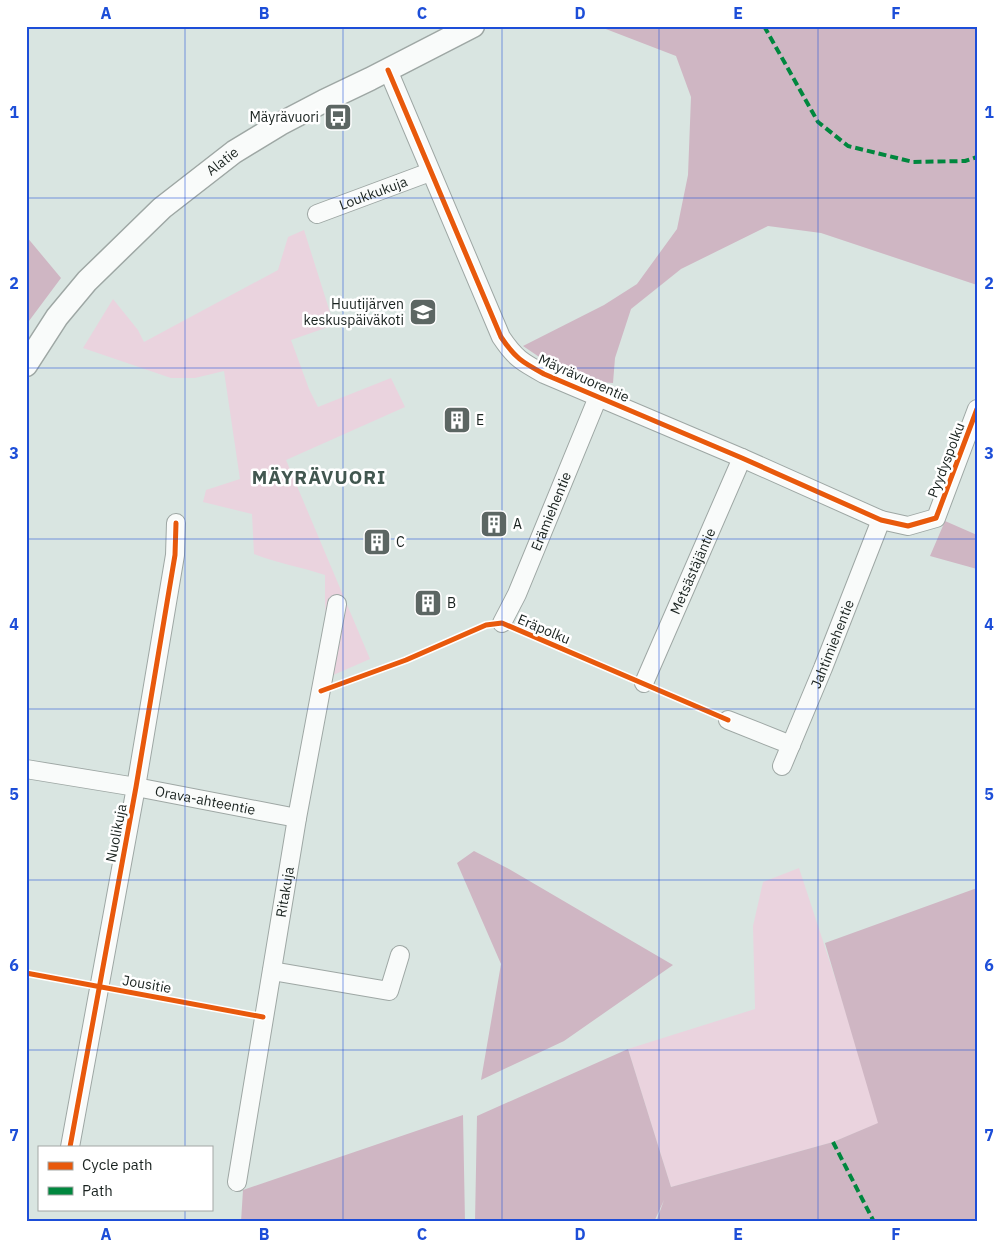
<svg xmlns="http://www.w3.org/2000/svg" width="1003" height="1248" viewBox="0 0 1003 1248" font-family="'IBM Plex Sans',sans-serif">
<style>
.green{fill:#ead3de}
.forest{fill:#cfb6c3}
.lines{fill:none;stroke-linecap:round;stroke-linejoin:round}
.minor-casing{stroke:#9ea7a4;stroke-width:20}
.tertiary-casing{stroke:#9ea7a4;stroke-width:25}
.minor{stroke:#f9fbfa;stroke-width:18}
.tertiary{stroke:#f9fbfa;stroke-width:22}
.quiet{stroke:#00873e;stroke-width:4;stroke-dasharray:8 4;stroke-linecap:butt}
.cycleway-casing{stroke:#fff;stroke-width:8}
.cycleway{stroke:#e8590c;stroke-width:5}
.grid{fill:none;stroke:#1d4ed8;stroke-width:1;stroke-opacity:0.55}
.labels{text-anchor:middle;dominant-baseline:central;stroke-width:5;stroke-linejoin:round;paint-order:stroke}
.poi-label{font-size:14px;fill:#19221f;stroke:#fff;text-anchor:start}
.street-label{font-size:14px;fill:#19221f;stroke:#fff}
.district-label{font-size:19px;font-weight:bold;letter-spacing:1px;fill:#425750;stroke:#fff}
.neatline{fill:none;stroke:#1d4ed8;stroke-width:2}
.grid-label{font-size:16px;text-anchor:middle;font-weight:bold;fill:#1d4ed8}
</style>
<rect width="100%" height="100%" fill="#d9e5e1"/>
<path class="green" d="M 304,230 L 334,325 L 291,340 L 309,389 L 318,407 L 391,378 L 405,407 L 286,460 L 370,659 L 331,676 L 325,603 L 325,575 C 301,567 277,563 254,554 L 252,514 L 203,502 L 206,490 L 240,479 L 224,371 L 195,378 L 171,378 L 83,348 L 113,299 L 138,330 L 144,342 L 278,270 L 288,237 Z
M 799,868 L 839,990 L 879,1123 L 833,1142 L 671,1187 L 628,1049 L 755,1009 L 753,926 L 763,882 Z"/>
<path class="forest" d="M 598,26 L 977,26 L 977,285 L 821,233 L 768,226 L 681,269 L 631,309 L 615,358 L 613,383 L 595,382 L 557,369 L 523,346 L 604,305 L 637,284 L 677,229 L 688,175 L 691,97 L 676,56 Z
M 26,236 L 61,278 L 26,325 Z
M 945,521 L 977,535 L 977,569 L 930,556 Z
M 474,851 L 509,869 L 673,965 L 564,1041 L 481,1080 L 501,964 L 457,863 Z
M 977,888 L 977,1222 L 656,1222 L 664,1200 L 654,1222 L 475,1222 L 477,1116 L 628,1049 L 671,1187 L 833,1142 L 878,1123 L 825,943 Z
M 463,1115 L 465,1222 L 241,1222 L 243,1190 Z"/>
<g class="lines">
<g class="minor-casing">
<g id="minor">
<path d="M 388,70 L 501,337 C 515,358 522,362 544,374 L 742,458 L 881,520 L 908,526 L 936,518 L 977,409"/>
<path id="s1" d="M 317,214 L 430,172"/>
<path id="s2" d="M 502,623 L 517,594 L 598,397"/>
<path id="s3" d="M 644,683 L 742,458"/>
<path d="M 728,720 L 791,745"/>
<path id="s4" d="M 782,766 L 823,668 L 881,520"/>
<path id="s5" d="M 26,769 L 136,787 L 297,818"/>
<path d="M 272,971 L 389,991 L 400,955"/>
<path d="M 70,1147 L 136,787 L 175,555 L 176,523"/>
<path id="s6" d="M 237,1182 L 297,818 L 337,604"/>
</g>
</g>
<g class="tertiary-casing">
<g id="tertiary">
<path id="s7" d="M 26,365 L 57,317 L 87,281 L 162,208 L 234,152 L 280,124 L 324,101 L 370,79 L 473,26"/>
</g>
</g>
<use href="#minor" class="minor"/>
<use href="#tertiary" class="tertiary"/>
<path class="quiet" d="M 764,26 L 818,122 L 848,146 L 913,162 L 965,161 L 977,157
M 833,1142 L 874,1222"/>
<g class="cycleway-casing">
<path id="cycleway" d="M 388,70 L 501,337 C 515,358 522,362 544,374 L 742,458 L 881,520 L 908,526 L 936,518 L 977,409
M 321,691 L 406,660 L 486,625 L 502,623 L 728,720
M 26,973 L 263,1017
M 70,1147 L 136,787 L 175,555 L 176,523"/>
</g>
<use href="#cycleway" class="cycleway"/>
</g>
<path class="grid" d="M 185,26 L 185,1147M 343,26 L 343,1222M 502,26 L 502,1222M 659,26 L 659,1222M 818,26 L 818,1222M 26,198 L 977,198M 26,368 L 977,368M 26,539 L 977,539M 26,709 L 977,709M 26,880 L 977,880M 26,1050 L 977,1050M 185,1209 L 185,1222"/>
<defs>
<g id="bus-square" transform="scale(1.4375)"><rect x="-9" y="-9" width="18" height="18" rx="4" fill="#5c6663" stroke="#fff"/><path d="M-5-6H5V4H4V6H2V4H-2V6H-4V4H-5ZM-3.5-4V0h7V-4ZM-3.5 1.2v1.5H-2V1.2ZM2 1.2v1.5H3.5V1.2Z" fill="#fff"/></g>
<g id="school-square" transform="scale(1.4375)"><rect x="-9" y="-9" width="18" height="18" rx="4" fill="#5c6663" stroke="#fff"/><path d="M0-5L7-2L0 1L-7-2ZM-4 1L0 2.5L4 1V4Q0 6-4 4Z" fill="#fff"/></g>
<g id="building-square" transform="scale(1.4375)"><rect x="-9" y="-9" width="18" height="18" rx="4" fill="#5c6663" stroke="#fff"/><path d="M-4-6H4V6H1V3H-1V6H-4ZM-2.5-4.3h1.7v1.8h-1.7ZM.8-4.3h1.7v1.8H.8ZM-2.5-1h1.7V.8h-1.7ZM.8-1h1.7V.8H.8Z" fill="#fff"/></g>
</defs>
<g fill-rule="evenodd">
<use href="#bus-square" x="338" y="117"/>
<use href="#school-square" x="423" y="312"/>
<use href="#building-square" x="457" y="420"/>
<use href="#building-square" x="494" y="524"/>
<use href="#building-square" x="377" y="542"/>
<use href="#building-square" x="428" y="603"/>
</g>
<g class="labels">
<g class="poi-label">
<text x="319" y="117" text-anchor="end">Mäyrävuori</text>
<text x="404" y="304" text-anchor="end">Huutijärven<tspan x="404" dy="16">keskuspäiväkoti</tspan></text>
<text x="476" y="420">E</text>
<text x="513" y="524">A</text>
<text x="396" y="542">C</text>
<text x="447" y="603">B</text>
</g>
<g class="street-label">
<text stroke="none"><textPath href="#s7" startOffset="285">Alatie</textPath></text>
<text stroke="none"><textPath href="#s1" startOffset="60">Loukkukuja</textPath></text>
<text transform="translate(584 378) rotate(24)">Mäyrävuorentie</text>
<text transform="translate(946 460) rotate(-69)">Pyydyspolku</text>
<text stroke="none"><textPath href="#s2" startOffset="122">Erämiehentie</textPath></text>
<text stroke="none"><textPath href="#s3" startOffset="122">Metsästäjäntie</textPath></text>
<text transform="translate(544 629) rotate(23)">Eräpolku</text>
<text stroke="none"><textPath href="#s4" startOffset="132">Jahtimiehentie</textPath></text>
<text stroke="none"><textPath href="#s5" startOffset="182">Orava-ahteentie</textPath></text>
<text transform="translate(116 833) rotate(-79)">Nuolikuja</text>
<text stroke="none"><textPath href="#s6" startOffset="294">Ritakuja</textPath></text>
<text transform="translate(147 984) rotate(10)">Jousitie</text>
</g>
<g class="district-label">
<text x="319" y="477">MÄYRÄVUORI</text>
</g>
</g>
<rect width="1003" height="1248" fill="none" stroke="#ffffff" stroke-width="55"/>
<rect x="38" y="1146" width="175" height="65" fill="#ffffff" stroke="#a3a7a5"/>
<rect x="48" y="1162" width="25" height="8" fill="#e8590c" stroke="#a3a7a5"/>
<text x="82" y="1170" font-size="15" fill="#19221f">Cycle path</text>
<rect x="48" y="1187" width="25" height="8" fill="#00873e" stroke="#a3a7a5"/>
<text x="82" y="1196" font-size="15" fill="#19221f">Path</text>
<rect x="28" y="28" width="948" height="1192" class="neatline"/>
<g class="grid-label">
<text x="106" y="19">A</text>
<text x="264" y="19">B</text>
<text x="422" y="19">C</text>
<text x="580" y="19">D</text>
<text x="738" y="19">E</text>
<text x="896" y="19">F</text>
<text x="14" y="118">1</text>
<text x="989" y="118">1</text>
<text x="14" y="289">2</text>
<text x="989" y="289">2</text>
<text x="14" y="459">3</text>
<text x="989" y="459">3</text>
<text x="14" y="630">4</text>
<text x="989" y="630">4</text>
<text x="14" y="800">5</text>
<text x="989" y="800">5</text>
<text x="14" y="971">6</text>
<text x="989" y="971">6</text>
<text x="14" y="1141">7</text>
<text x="989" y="1141">7</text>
<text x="106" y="1240">A</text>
<text x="264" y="1240">B</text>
<text x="422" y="1240">C</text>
<text x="580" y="1240">D</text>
<text x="738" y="1240">E</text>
<text x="896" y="1240">F</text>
</g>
</svg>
